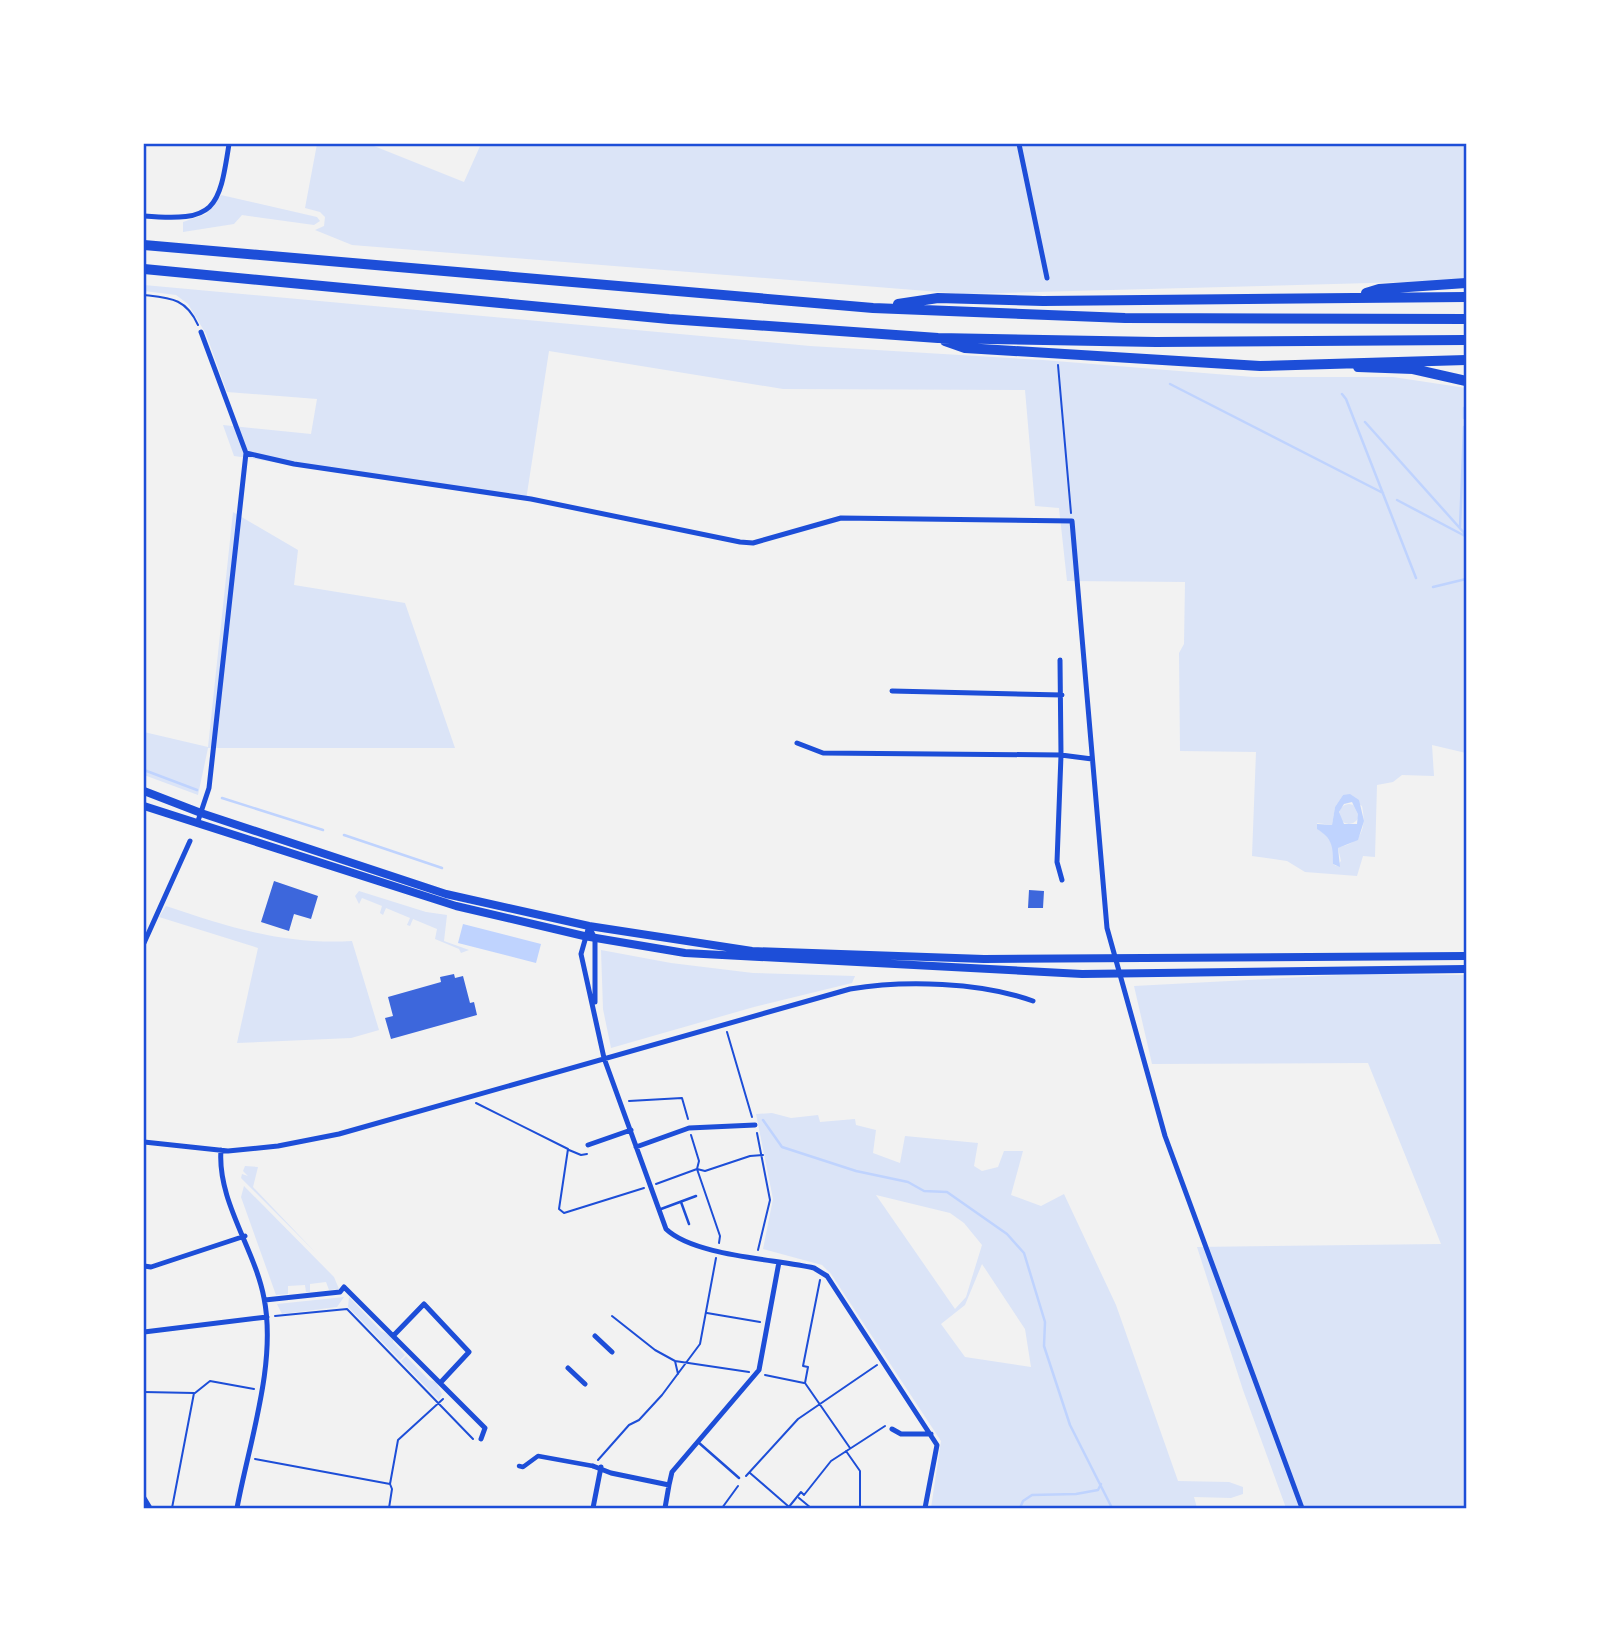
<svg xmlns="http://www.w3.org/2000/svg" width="1610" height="1652" viewBox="0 0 1610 1652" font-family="Overpass,sans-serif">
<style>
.green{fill:#dbe4f7;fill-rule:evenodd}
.water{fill:#bfd3fe;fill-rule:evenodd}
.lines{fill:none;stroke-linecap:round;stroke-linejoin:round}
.stream{stroke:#bfd3fe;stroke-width:2.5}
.building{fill:#3d67dc}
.path{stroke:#1d4ed8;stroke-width:2}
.service{stroke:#1d4ed8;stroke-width:2.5}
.pedestrian{stroke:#1d4ed8;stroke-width:4.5}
.minor{stroke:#1d4ed8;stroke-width:5}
.secondary{stroke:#1d4ed8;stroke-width:8}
.motorway{stroke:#1d4ed8;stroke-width:10}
.neatline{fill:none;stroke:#1d4ed8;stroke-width:2.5}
</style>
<rect width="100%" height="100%" fill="#f2f2f2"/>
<path class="green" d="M 317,144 L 369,144 L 464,182 L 481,144 L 1466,144 L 1466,278 L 1443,281 L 964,294 L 352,245 L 315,230 L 324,226 L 325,217 L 320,212 L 305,208 Z
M 221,195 L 317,217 L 320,221 L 314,225 L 242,215 L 234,224 L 183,232 L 183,222 L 206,214 Z
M 144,285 L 810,346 L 1043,360 L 1253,377 L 1393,377 L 1466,388 L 1466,753 L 1432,745 L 1434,776 L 1402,775 L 1393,782 L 1377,785 L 1375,857 L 1363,856 L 1357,876 L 1305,872 L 1287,861 L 1252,856 L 1256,752 L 1180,751 L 1179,653 L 1184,644 L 1185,582 L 1067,581 L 1059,508 L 1035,506 L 1025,390 L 783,389 L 549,351 L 526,500 L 234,456 L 223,425 L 311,434 L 317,399 L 227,392 L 206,334 L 188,304 L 176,295 L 144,291 ZM 1343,795 L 1362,806 C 1365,820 1365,837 1349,844 C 1345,846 1341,846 1338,848 L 1341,861 L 1336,866 L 1333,864 C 1336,848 1331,838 1318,829 L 1317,823 L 1332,825 L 1335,807 Z
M 233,512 L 298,550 L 294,585 L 405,603 L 455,748 L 208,748 L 198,795 L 144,775 L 144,732 L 208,747 Z
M1339 814a10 10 0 1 1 20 0a10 10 0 1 1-20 0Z
M 359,891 L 426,912 L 447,915 L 444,941 L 469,950 L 461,953 L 459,949 L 435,939 L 437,929 L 413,919 L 410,926 L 407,925 L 410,918 L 386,908 L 383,915 L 380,913 L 382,906 L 362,898 L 359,904 L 355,896 Z
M 166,906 C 228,927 285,945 352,941 L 379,1030 L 351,1038 L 237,1043 L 258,948 L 159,917 Z
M 601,950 L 671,963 L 753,973 L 855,976 L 852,983 L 754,1007 L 611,1048 L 603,1009 Z
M 1359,974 L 1466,975 L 1466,1508 L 1286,1508 L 1243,1390 L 1197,1247 L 1441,1244 L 1368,1063 L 1152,1064 L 1134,986 Z
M 772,1113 L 791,1118 L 818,1115 L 820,1122 L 855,1119 L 856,1125 L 876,1130 L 873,1153 L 900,1163 L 905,1136 L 978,1143 L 974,1166 L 982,1171 L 998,1167 L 1004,1151 L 1023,1151 L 1011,1195 L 1041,1206 L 1064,1194 L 1116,1305 L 1178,1481 L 1229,1482 L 1243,1487 L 1243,1494 L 1231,1498 L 1194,1497 L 1197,1508 L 931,1508 L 941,1441 L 831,1274 L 822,1265 L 763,1249 L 773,1199 L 756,1114 ZM 876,1195 L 950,1213 L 964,1223 L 982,1245 L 966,1297 L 955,1309 ZM 982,1264 L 1025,1329 L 1031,1367 L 965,1357 L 941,1324 L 965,1305 Z
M 245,1166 L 258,1167 L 253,1187 L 316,1253 L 241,1178 L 242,1174 L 248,1176 L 243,1171 Z
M 244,1186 L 334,1277 L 339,1289 L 329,1290 L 326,1282 L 310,1284 L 310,1292 L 306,1292 L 305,1285 L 288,1286 L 288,1294 L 276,1295 L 241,1197 Z
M 344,1297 L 337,1307 L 282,1314 L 277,1304 Z
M 349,1297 L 381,1331 L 393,1337 L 393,1342 L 405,1355 L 400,1360 L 348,1307 Z
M 406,1356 L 429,1380 L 436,1382 L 442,1394 L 439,1400 L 401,1361 Z"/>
<path class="water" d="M 1343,795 L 1350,794 L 1359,800 L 1364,821 L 1358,840 L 1338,848 L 1340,867 L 1333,864 C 1333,847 1333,839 1317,829 L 1317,824 L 1332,825 L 1335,807 ZM 1352,802 L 1358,814 L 1357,824 L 1344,824 L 1339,812 L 1344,804 Z
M 463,924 L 541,944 L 536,963 L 458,943 Z"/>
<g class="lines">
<path class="stream" d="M 1170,384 L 1383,493
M 1342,394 L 1346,399 L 1416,578
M 1464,408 L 1464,418
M 1365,422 L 1466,535
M 1397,500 L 1465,536
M 1460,528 L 1464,427
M 1433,587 L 1466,579
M 144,770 L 197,790
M 222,798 L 323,830
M 344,835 L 442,868
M 763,1120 L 782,1147 L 856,1171 L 908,1182 L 924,1191 L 947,1192 L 1007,1234 L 1024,1253 L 1045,1322 L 1044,1346 L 1070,1425 L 1112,1508
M 1020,1508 L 1023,1501 L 1032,1495 L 1076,1494 L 1098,1490 L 1101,1484"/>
</g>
<path class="building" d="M 274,881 L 318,896 L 311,919 L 294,914 L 289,931 L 261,922 Z
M 1029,890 L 1044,891 L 1043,908 L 1028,908 Z
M 454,974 L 455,978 L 463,976 L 470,1003 L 474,1002 L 477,1015 L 391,1039 L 385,1018 L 393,1016 L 388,997 L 441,982 L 440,977 Z"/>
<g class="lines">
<path class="path" d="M 144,295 C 170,298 186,298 198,325
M 1058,365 L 1071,513
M 727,1032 L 752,1117
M 629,1101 L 682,1098 L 688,1119
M 476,1103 L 568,1149 L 559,1209 L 564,1213 L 644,1188
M 757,1133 L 770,1200 L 758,1250
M 691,1135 L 699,1161 L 697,1169 L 720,1236 L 719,1243
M 569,1150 L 581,1155 L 587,1154
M 656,1184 L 697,1169 L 705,1171 L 750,1156 L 763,1155
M 820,1280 L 803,1366 L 808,1367 L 805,1383 L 850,1448
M 707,1313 L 760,1322
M 275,1316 L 347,1309 L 473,1439
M 612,1316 L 655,1350 L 675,1361 L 678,1374
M 675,1361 L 749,1372
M 765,1375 L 804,1383
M 144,1392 L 194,1393 L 172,1508
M 195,1393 L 210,1381 L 254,1389
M 846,1451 L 860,1471 L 860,1508
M 255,1459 L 390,1484
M 598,1460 L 629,1425 L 639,1420 L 662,1395 L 700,1344 L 716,1258
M 750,1473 L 788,1506
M 746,1476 L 798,1419 L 877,1365
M 799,1498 L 811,1508
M 389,1508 L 392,1489 L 390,1484 L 398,1440 L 443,1399
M 453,1508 L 457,1508
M 722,1508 L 738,1486
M 788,1508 L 801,1492 L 804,1495 L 831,1461 L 885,1426"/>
<path class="service" d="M 681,1202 L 689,1224
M 661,1209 L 696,1196
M 698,1442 L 739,1478"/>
<path class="pedestrian" d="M 519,1466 L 523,1467 L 538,1456 L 593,1466"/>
<path class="minor" d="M 1019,144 L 1047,278
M 144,216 C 215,222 219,210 229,144
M 246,453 L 294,464 L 531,499 L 740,542 L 753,543 L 841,518 L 1072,521 L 1107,928 L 1165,1136 L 1302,1508
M 1060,660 L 1061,755 L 1057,862 L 1062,880
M 892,691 L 1062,695
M 797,743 L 823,753 L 1061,755 L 1092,759
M 197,824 L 209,788 L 246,453 L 201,332
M 589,926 L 581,954 L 604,1058 L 666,1229 C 694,1256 775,1259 814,1268 L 827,1276 L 937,1445 L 925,1508
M 589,926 L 595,939 L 595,1002
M 144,943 L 190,841
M 144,1142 L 228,1151 L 278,1146 L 339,1134 L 850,989 C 904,980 981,982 1033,1001
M 588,1145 L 631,1130
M 636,1147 L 689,1128 L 755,1125
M 221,1150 C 217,1201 255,1249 264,1298 C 277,1363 249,1443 237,1508
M 144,1266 L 151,1267 L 245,1236
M 265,1300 L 340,1292 L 344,1287 L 485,1428 L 481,1439
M 144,1332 L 267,1317
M 395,1334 L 424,1304 L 469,1352 L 442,1381
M 595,1336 L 612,1352
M 568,1368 L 585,1384
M 892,1429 L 901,1434 L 931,1434
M 593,1466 L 611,1473 L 669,1485 L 665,1508
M 669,1485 L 672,1472 L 759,1370 L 779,1262
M 144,1498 L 150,1508
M 593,1508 L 601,1467"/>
<path class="secondary" d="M 144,791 L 201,813 L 446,894 L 589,926 L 752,951 L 984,959 L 1466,956
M 144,806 L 456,906 L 584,936 L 685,953 L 1082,974 L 1466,969"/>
<path class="motorway" d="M 144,245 L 873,308 L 1125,318 L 1466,319
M 144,269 L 669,319 L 938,338 L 1156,342 L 1466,340
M 1366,293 L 1379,289 L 1466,283
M 898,304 L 938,298 L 1043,301 L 1466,297
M 945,341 L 965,348 L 1260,366 L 1466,360
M 1358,367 L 1413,369 L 1466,381"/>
</g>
<rect width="1610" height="1652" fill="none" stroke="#ffffff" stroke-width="290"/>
<rect x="145" y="145" width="1320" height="1362" class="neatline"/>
</svg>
